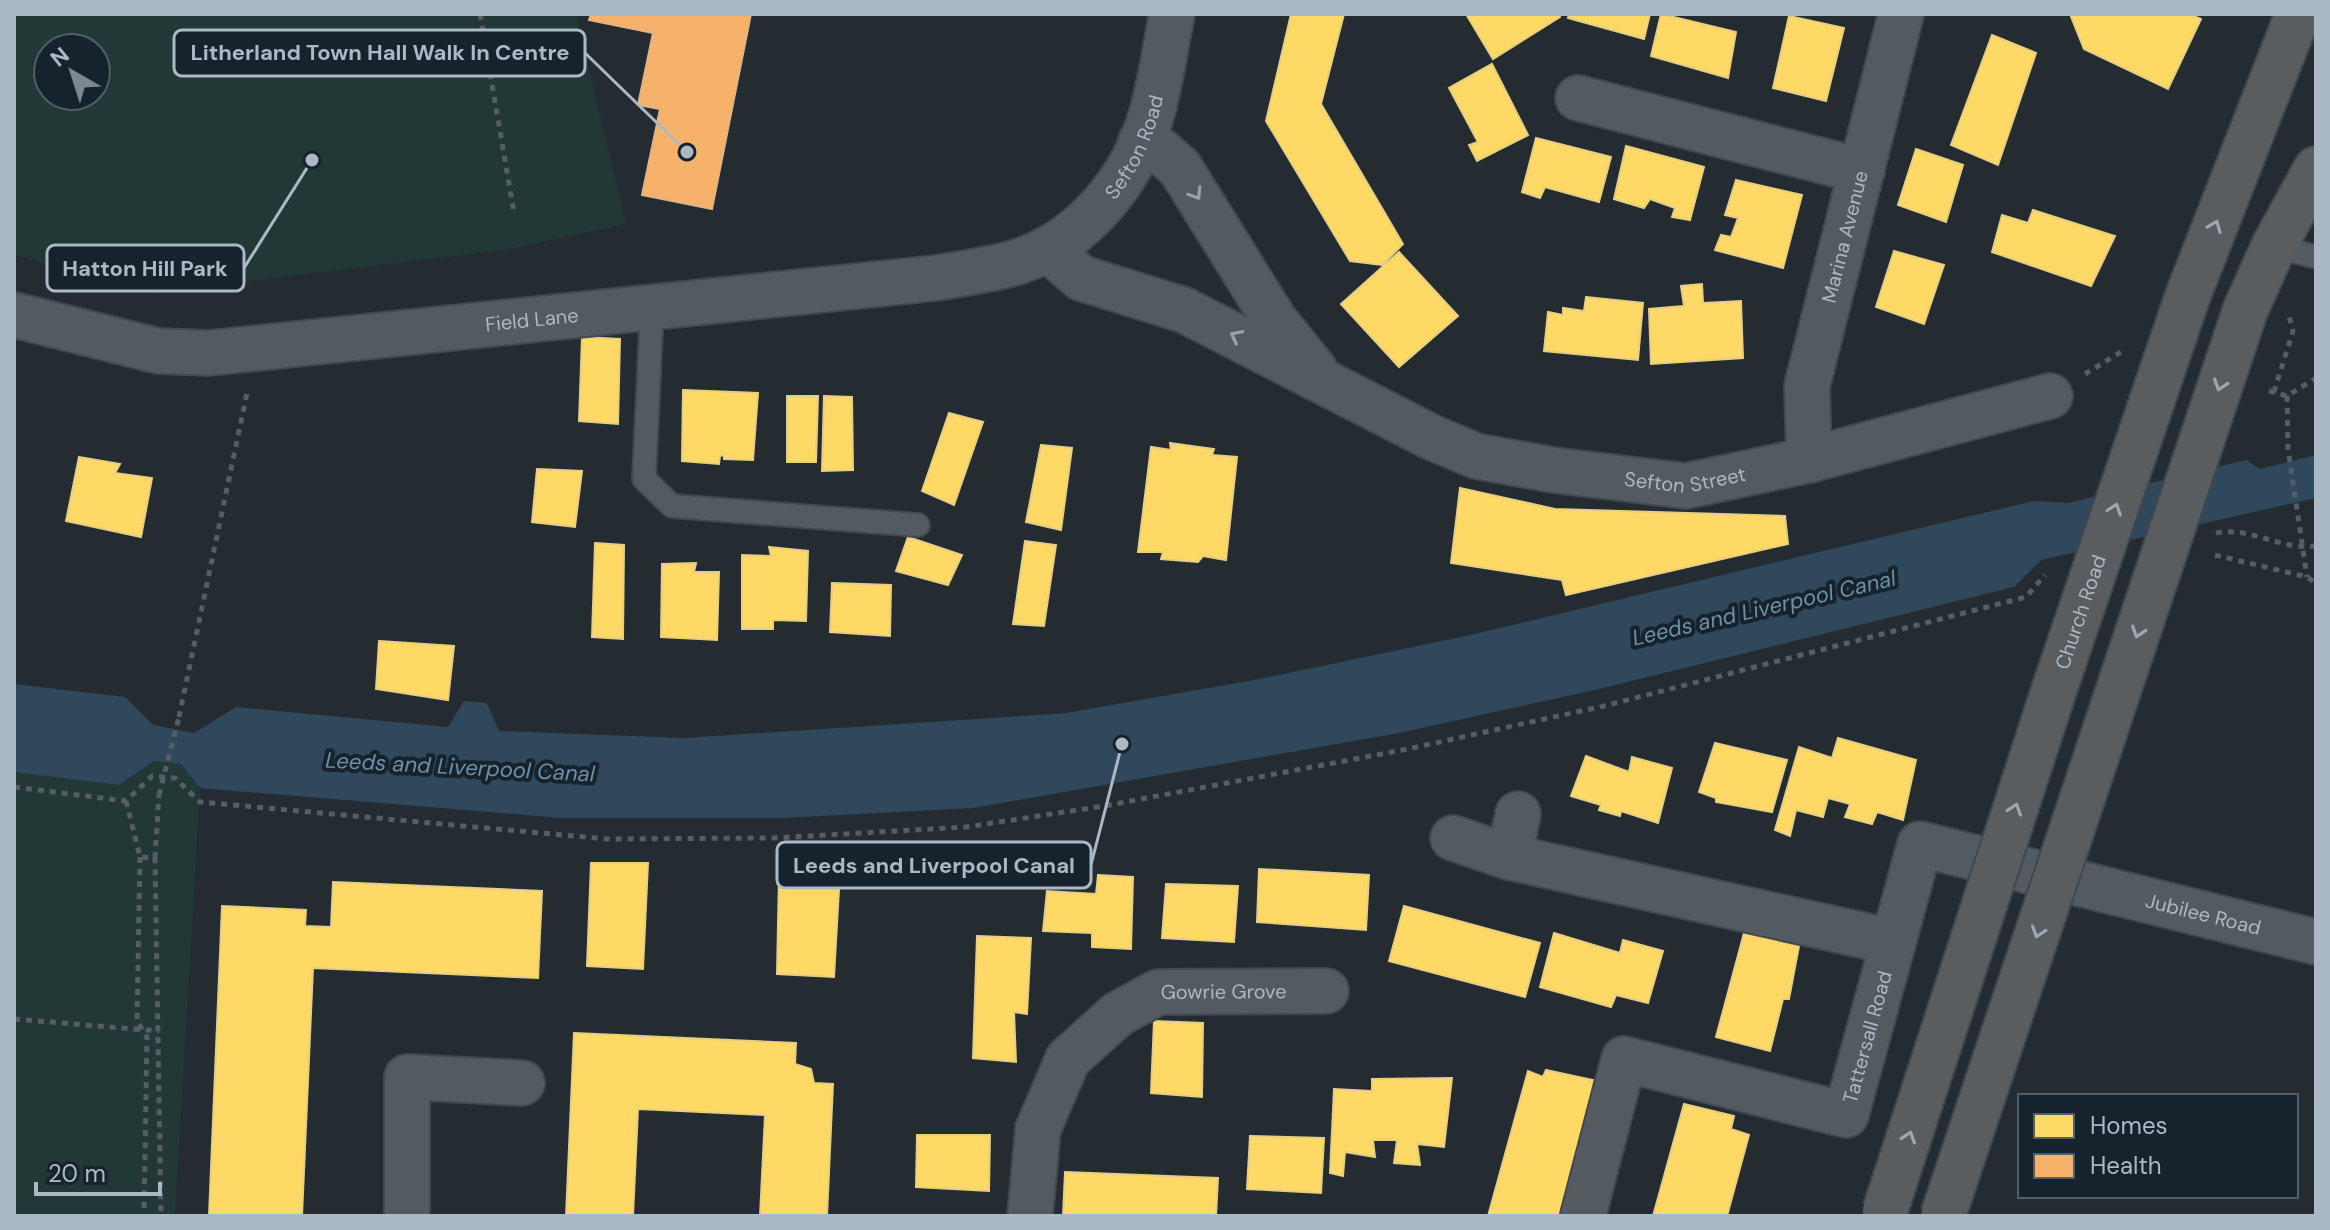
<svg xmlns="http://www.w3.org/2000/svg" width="2330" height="1230" viewBox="0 0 2330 1230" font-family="'DM Sans',sans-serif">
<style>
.green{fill:#213837;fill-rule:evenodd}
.water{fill:#2f485b}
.homes{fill:#ffd966;stroke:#e6cf82;stroke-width:2}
.health{fill:#f6b26b;stroke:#e0b486;stroke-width:2}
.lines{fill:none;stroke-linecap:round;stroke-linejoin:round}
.lane-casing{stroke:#42484c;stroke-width:26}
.street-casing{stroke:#42484c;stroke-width:48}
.highway-casing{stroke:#40484e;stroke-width:48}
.path{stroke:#565e64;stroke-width:5;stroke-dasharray:6 6;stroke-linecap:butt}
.lane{stroke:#535a60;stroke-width:22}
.street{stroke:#535a60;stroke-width:44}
.highway{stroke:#595d5f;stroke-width:44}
.highway-bridge-casing{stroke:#40484e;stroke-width:48;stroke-linecap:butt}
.path-bridge{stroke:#565e64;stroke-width:5;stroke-dasharray:6 6;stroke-linecap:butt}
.highway-bridge{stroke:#595d5f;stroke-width:44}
.oneway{stroke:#95a1ac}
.oneway2{stroke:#9ba7b1}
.labels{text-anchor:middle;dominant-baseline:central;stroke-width:8;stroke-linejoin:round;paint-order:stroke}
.street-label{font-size:20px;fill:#abb9c5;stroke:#17232c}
.water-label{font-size:22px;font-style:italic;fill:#6a90aa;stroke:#17232c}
.leader{fill:none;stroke:#abb9c5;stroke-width:3}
.callout-dot{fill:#abb9c5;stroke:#17232c;stroke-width:3}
.callout{fill:#17232c;stroke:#abb9c5;stroke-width:3}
.callout-label{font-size:22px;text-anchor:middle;font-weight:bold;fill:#abb9c5}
</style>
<rect width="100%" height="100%" fill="#242c31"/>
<path class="green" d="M 14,14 L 576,14 L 626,224 L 510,249 L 155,293 L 14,255 ZM 48,48 L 96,48 L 96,96 L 48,96 Z
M 154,761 L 181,764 L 200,788 L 175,1216 L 14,1216 L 14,772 L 119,785 Z"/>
<path class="water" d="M 2316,455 L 2316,498 L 2041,560 L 2014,587 L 1599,689 L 1399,733 L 973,808 L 783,818 L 561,818 L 200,788 L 181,764 L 154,761 L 119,785 L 14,772 L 14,684 L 125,697 L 153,725 L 194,733 L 236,707 L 448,727 L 464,701 L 487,703 L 499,731 L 684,738 L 1066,713 L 1254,680 L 1466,636 L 2034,501 L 2068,503 L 2246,460 L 2260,469 Z"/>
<path class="homes" d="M 1291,14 L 1344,14 L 1321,104 L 1403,244 L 1382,265 L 1350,261 L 1266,121 Z
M 1466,14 L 1558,14 L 1560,17 L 1493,59 Z
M 1569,14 L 1650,14 L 1644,39 L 1568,18 Z
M 1661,14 L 1736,32 L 1728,78 L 1651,56 Z
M 2070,14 L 2189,14 L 2201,19 L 2168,89 L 2084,49 Z
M 1789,16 L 1844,28 L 1826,101 L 1773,88 Z
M 1992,35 L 2036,53 L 1998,165 L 1951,145 Z
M 1492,64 L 1528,135 L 1477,161 L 1469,145 L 1478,142 L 1449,88 Z
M 1536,138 L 1611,157 L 1599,202 L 1545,187 L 1540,198 L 1522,192 Z
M 1626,146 L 1704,167 L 1690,220 L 1672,217 L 1675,208 L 1650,199 L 1644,208 L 1614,199 Z
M 1916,149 L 1963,165 L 1946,222 L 1898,205 Z
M 1736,180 L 1802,195 L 1783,268 L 1715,250 L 1721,235 L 1731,237 L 1738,218 L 1725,215 Z
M 2033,210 L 2115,236 L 2091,286 L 1992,252 L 2002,215 L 2028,223 Z
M 1894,251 L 1944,265 L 1924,324 L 1876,307 Z
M 1399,252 L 1458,316 L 1399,367 L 1341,304 Z
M 1702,284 L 1703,303 L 1741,301 L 1743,358 L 1651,364 L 1649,309 L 1684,306 L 1681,286 Z
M 1586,297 L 1643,303 L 1638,360 L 1544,351 L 1548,312 L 1563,315 L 1563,308 L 1584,311 Z
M 582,337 L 620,339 L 618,424 L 579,421 Z
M 683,390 L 758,393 L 753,460 L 724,459 L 724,455 L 720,456 L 719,464 L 682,461 Z
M 787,396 L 818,396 L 816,462 L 787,462 Z
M 824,396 L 852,397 L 853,470 L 822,471 Z
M 949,413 L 983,422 L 954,505 L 922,491 Z
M 1170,443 L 1214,449 L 1212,455 L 1237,457 L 1226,560 L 1203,556 L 1198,562 L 1161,559 L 1163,552 L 1138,552 L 1151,447 L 1171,450 Z
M 1041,445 L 1072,448 L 1061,530 L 1026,522 Z
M 79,457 L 120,464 L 115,473 L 152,478 L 141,537 L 66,521 Z
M 537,469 L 582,471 L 575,527 L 532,522 Z
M 1460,488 L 1555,509 L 1785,516 L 1788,544 L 1566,595 L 1562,580 L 1451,563 Z
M 908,537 L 962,555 L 948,585 L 896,571 Z
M 1025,541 L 1056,545 L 1044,626 L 1013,624 Z
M 595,543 L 624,545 L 623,639 L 592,637 Z
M 769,547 L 808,551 L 806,621 L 773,620 L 773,629 L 742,629 L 742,555 L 771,556 Z
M 696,563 L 694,572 L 719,572 L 717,640 L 661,637 L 662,564 Z
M 832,583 L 891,585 L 890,636 L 830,632 Z
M 379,641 L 454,646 L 448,700 L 376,689 Z
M 1838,738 L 1916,760 L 1903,820 L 1877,812 L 1872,824 L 1845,817 L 1850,804 L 1828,798 L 1823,817 L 1796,810 L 1790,836 L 1775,830 L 1799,747 L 1832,758 Z
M 1715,743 L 1787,760 L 1772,812 L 1716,802 L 1716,798 L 1699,792 Z
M 1586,756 L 1629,772 L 1632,757 L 1672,768 L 1658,823 L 1621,811 L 1620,816 L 1599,810 L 1601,805 L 1571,796 Z
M 591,863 L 648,863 L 643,969 L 587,966 Z
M 1259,869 L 1369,875 L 1366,930 L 1257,922 Z
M 840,872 L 834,977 L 777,974 L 779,876 Z
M 1098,875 L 1133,877 L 1131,949 L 1092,947 L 1092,933 L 1043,931 L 1047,891 L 1096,894 Z
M 333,882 L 542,891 L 538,978 L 313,968 L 302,1216 L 209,1216 L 222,906 L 306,910 L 305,926 L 331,927 Z
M 1166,884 L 1238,886 L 1234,942 L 1162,938 Z
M 1404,906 L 1540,943 L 1525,997 L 1389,961 Z
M 1554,933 L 1620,953 L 1623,940 L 1663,951 L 1648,1003 L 1616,995 L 1611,1007 L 1540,987 Z
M 1744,933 L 1799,946 L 1789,999 L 1783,999 L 1770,1051 L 1716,1037 Z
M 977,936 L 1031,938 L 1027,1014 L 1014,1012 L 1016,1062 L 973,1058 Z
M 1154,1021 L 1203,1023 L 1202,1097 L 1151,1093 Z
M 574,1033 L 796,1043 L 795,1064 L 811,1069 L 814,1083 L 833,1084 L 827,1216 L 760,1216 L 765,1115 L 638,1109 L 633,1216 L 566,1216 Z
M 1546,1070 L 1602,1082 L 1563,1216 L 1488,1216 L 1528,1071 L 1543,1077 Z
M 1452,1078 L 1444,1147 L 1417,1144 L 1420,1165 L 1394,1163 L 1397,1140 L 1373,1140 L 1375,1157 L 1345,1152 L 1343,1176 L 1330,1173 L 1334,1089 L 1372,1091 L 1372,1079 Z
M 1684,1104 L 1734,1116 L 1731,1129 L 1749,1135 L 1727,1216 L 1653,1216 Z
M 917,1135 L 990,1135 L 989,1191 L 916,1187 Z
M 1250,1136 L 1324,1138 L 1321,1193 L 1247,1189 Z
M 1065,1172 L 1218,1178 L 1216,1216 L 1063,1216 Z"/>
<path class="health" d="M 591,14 L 751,14 L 712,209 L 642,195 L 660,109 L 638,105 L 653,33 L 589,20 Z"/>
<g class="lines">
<g class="lane-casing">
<path id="lane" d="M 2274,246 L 2316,257
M 652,308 L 644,479 L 672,506 L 918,525"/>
</g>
<g class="street-casing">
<g id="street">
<path d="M 1578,98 L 1862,171"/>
<path d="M 1141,141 L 1161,151 L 1180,168 L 1275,321 L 1314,369"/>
<path id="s1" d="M 1048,249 L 1081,278 L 1184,310 L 1431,437 L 1476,456 L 1553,470 L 1686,486 L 1809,460 L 2050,396"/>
<path id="s2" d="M 14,315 L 158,351 L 209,353 L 936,278 C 963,273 993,270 1020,261 C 1083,240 1133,180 1151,116 C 1161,83 1165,48 1172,14"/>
<path id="s3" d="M 1809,460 L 1807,386 L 1901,14"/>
<path d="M 1453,838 L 1509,857 L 1893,942"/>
<path d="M 1509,857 L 1518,814"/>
<path d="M 407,1216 L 407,1077 L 522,1083"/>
<path id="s4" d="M 1030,1216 L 1038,1129 L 1068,1059 L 1118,1014 L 1158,992 L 1326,991"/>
<path id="s5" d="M 1583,1216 L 1624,1059 L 1846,1115 L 1920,844 L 2316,942"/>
</g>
</g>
<g class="highway-casing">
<path id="highway" d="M 2187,298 L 2298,14
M 2245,311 L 2274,246 L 2316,169"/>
</g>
<path class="path" d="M 480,14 L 514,213
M 2085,374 L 2121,352
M 2269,391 L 2287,396 L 2316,378
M 2274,392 L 2293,331 L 2289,316
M 2287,396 L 2288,449 L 2307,577
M 2216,533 C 2250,526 2282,551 2316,546
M 2215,555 L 2307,577 L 2316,583
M 179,717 L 247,393
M 14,787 L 126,801 L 152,776 L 175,778 L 200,802 L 607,839 L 774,838 L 966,827 L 1104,806 L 1403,750 L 1604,706 L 2026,597 L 2045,575
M 126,801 L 140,857 L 155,858 L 161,1216
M 140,857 L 137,1021 L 147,1037 L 144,1216
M 155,858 L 159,795
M 14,1019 L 159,1031"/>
<use href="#lane" class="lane"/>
<use href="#street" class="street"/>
<use href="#highway" class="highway"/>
<g class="highway-bridge-casing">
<g id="highway-bridge">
<path id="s6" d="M 1885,1211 L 2054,690 L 2187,298"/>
<path d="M 1943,1216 L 2245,311"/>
</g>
</g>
<path class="path-bridge" d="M 159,795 L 179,717"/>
<use href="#highway-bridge" class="highway-bridge"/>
</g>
<defs><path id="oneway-chevron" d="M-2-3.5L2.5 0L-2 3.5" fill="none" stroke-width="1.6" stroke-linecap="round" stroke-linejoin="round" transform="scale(2)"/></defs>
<g class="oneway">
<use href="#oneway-chevron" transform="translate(1196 194) rotate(58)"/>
<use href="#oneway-chevron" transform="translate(1236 336) rotate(-153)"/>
</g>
<g class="oneway2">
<use href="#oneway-chevron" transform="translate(2215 226) rotate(-68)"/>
<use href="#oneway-chevron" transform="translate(2220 385) rotate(108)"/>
<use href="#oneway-chevron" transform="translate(2115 509) rotate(-71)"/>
<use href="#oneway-chevron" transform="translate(2138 632) rotate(108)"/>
<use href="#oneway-chevron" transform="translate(2015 809) rotate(-72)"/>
<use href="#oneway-chevron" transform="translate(2038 932) rotate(108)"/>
<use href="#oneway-chevron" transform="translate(1909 1137) rotate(-72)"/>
</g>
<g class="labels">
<g class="street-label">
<text stroke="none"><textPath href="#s2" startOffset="1184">Sefton Road</textPath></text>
<text stroke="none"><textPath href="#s3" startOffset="228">Marina Avenue</textPath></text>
<text stroke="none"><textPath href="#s2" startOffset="524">Field Lane</textPath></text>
<text stroke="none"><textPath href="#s1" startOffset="690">Sefton Street</textPath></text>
<text stroke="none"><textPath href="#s6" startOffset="630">Church Road</textPath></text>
<text stroke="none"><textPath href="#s5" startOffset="964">Jubilee Road</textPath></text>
<text stroke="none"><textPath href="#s4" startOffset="342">Gowrie Grove</textPath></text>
<text stroke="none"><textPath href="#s5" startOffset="472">Tattersall Road</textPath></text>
</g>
<g class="water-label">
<text transform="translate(1764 608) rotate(-13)">Leeds and Liverpool Canal</text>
<text transform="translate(460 767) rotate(3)">Leeds and Liverpool Canal</text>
</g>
</g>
<path class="leader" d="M687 152L585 53M312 160L244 268M1122 744L1091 865"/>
<g class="callout-dot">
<circle cx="687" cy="152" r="8"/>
<circle cx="312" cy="160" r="8"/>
<circle cx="1122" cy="744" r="8"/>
</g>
<g class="callout">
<rect x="174" y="30" width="411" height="46" rx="8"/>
<rect x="47" y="245" width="197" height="46" rx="8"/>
<rect x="777" y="842" width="314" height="46" rx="8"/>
</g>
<g class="callout-label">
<text x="380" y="60">Litherland Town Hall Walk In Centre</text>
<text x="145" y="276">Hatton Hill Park</text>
<text x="934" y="873">Leeds and Liverpool Canal</text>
</g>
<rect width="2330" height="1230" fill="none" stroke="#abb9c5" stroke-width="32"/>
<rect x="2018" y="1094" width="280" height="104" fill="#17232c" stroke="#525f69" stroke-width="2"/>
<rect x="2034" y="1114" width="40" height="24" fill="#ffd966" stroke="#525f69" stroke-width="2"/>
<text x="2090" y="1134" font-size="24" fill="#abb9c5">Homes</text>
<rect x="2034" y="1154" width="40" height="24" fill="#f6b26b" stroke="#525f69" stroke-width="2"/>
<text x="2090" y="1174" font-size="24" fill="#abb9c5">Health</text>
<g transform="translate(72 72) rotate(321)"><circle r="38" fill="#17232c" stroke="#525f69" stroke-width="2"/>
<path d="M0-6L14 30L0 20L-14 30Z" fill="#7c8891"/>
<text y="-12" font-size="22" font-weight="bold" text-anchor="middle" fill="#abb9c5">N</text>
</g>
<path d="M36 1182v12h124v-12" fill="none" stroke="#abb9c5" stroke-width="4"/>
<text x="48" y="1182" font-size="24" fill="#abb9c5" stroke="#17232c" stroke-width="6" paint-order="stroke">20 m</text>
</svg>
